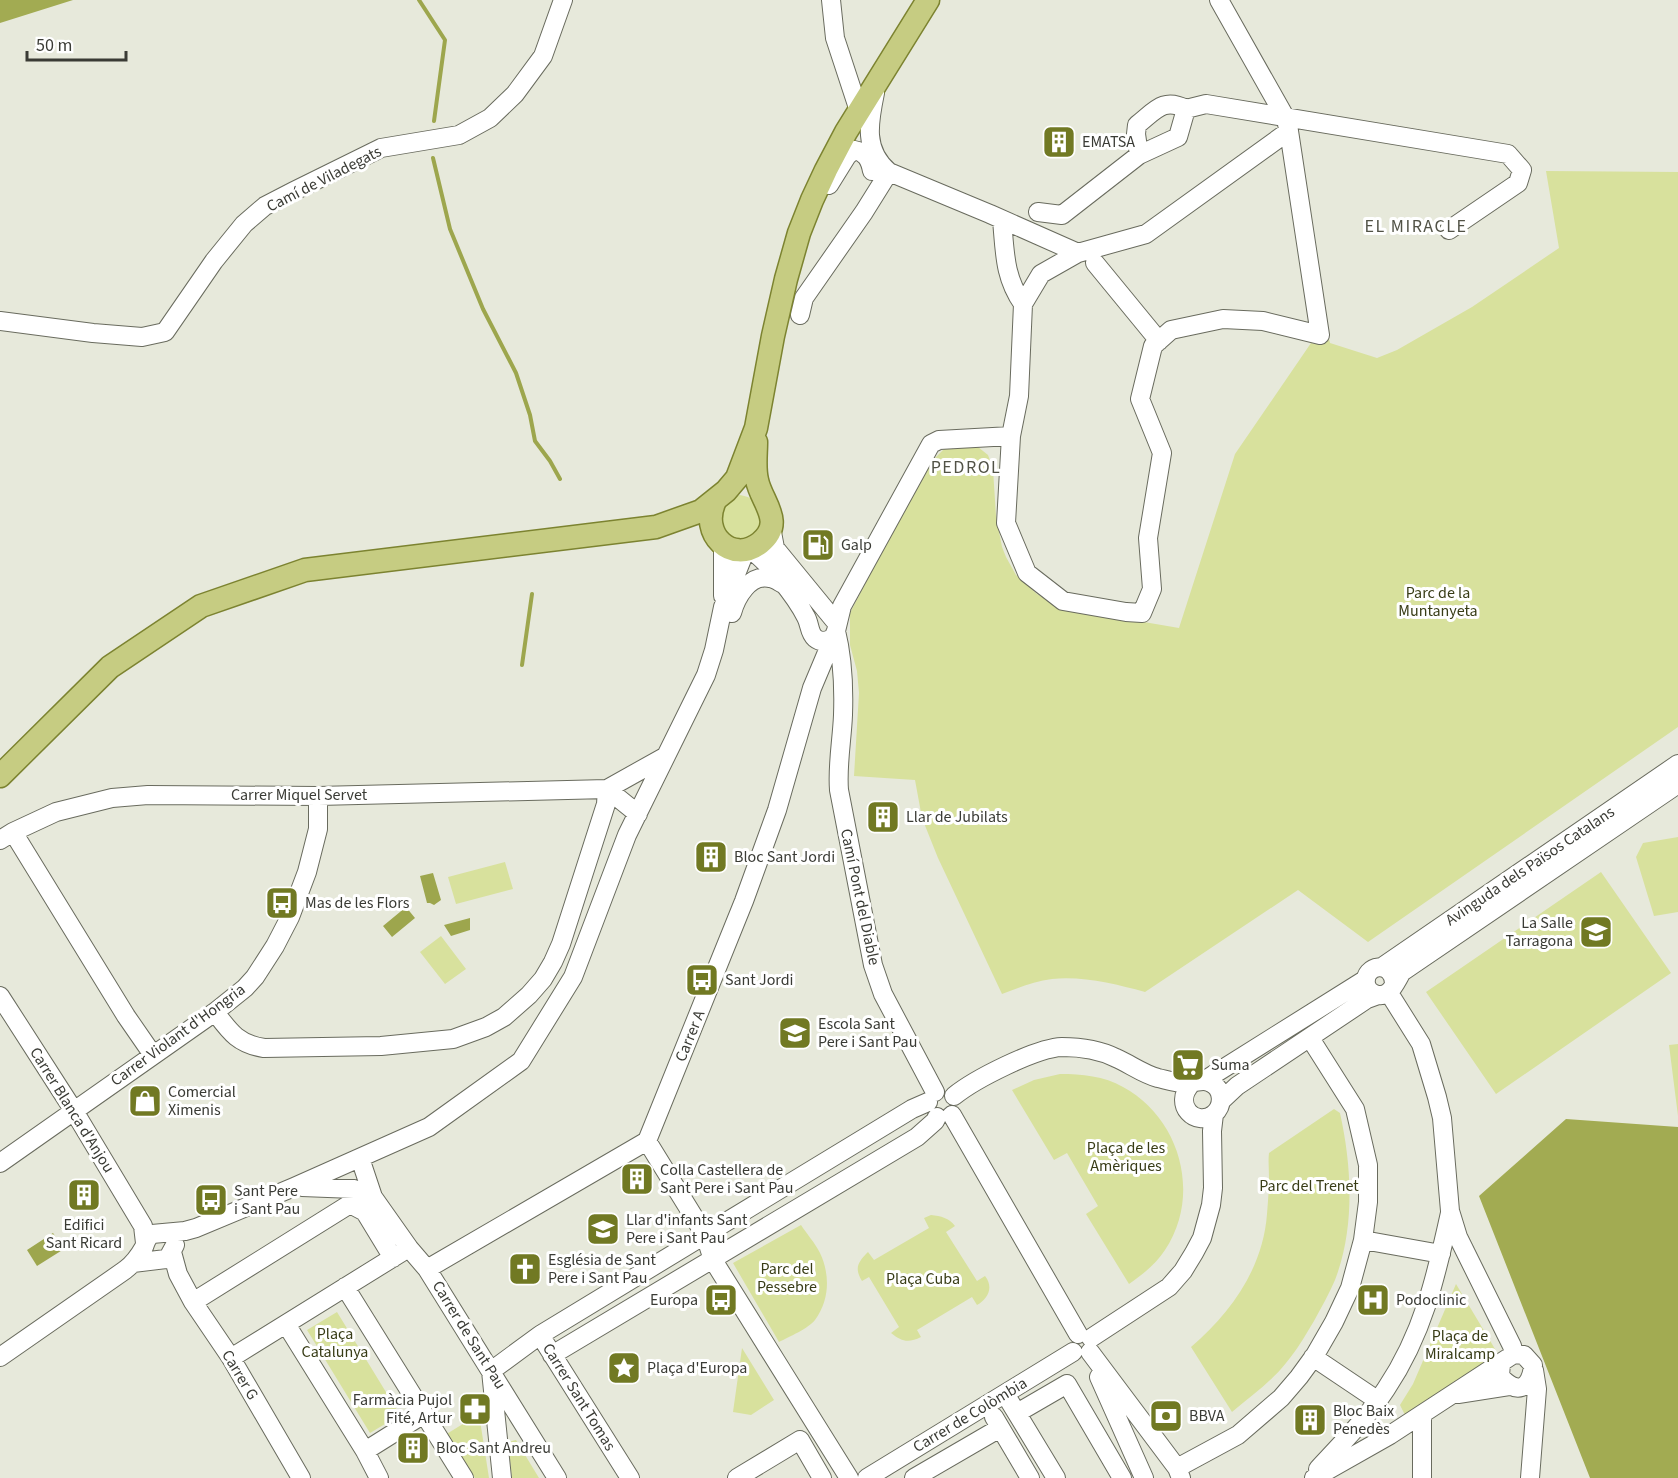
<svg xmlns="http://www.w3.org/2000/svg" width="1678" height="1478" viewBox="0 0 1678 1478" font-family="'Source Sans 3',sans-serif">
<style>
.green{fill:#d8e19d}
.forest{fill:#a2ab52}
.water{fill:#9da64d}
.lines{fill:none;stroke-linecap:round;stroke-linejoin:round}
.stream{stroke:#9da64d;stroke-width:4}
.minor-casing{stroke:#696b5e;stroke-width:20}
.major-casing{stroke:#7c8330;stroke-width:25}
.minor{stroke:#fff;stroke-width:18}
.major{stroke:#c6cc82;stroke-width:22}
.labels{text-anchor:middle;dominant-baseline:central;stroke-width:6;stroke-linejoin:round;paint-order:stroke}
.poi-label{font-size:16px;fill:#3a3b35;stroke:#fff;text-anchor:start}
.street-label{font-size:16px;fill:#3a3b35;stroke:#fff}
.park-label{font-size:16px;fill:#383c16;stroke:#fff}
.neighbourhood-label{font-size:18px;letter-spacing:1.5px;fill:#515246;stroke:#fff}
</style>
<rect width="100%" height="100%" fill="#e7e9db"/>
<path class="green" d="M 1546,171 L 1678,172 L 1678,727 L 1368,942 L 1298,890 L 1145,992 C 1115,984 1084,976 1052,979 C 1035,981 1018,988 1002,994 L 938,858 L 922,818 L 915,780 L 854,776 L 859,693 L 857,671 L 850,645 L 850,613 L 886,543 L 934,459 L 945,448 L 973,446 L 978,447 L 988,455 L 993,469 L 996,516 L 1002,547 L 1006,557 L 1016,575 L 1037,594 L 1047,600 L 1103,615 L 1179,628 L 1235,454 L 1311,343 C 1319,345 1323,341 1328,335 L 1330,343 L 1377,358 L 1397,350 L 1472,307 L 1559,248 Z
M 740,495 C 758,498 757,507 763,522 L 757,533 L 740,541 L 723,533 L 720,507 L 732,497 Z
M 1678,837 L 1678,912 L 1654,916 L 1636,857 L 1643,843 Z
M 505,862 L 513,889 L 456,904 L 448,877 Z
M 1601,872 L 1671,973 L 1496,1094 L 1426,992 Z
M 441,936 L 466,969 L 445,984 L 420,952 Z
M 1678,1044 L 1678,1116 L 1669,1045 Z
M 1060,1074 C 1082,1074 1104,1076 1123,1087 C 1180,1118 1202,1194 1165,1250 C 1156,1264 1142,1275 1129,1284 L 1086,1214 L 1098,1206 L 1067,1153 L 1054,1160 L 1012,1090 L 1034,1080 Z
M 1334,1109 L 1340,1113 C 1352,1167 1355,1228 1335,1280 C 1329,1294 1321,1308 1314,1321 C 1305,1336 1297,1350 1286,1363 C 1271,1382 1251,1396 1232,1412 L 1191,1347 C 1231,1313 1263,1268 1267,1214 C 1268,1201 1269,1189 1269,1177 C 1269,1169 1268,1161 1269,1153 Z
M 931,1215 C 941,1216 949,1218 955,1226 L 946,1232 L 977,1281 L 985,1276 C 994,1287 988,1299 977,1305 L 972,1297 L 917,1330 L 921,1337 C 909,1343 902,1342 891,1333 L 899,1327 L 869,1277 L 862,1281 C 854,1268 858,1262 868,1252 L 874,1260 L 929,1228 L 924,1218 Z
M 801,1225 C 807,1234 815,1243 820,1253 C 830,1274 830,1300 815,1320 C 809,1328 789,1337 779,1342 L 733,1263 Z
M 1456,1284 L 1498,1354 L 1406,1417 L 1400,1405 L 1413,1384 Z
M 337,1312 L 400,1415 L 370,1433 L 307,1330 Z
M 742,1348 L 774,1400 L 751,1415 L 733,1412 Z
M 479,1414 L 489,1478 L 475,1478 L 445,1435 Z
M 516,1440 L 539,1478 L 512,1478 L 508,1442 Z"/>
<path class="forest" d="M 0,0 L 73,0 L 0,23 Z
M 1566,1119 L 1678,1127 L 1678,1478 L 1590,1478 L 1479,1196 Z"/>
<path class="water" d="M 433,873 L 441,900 L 434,905 L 430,903 L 427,903 L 420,876 Z
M 406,907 L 415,918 L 392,937 L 383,926 Z
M 470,918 L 470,930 L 451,936 L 444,925 Z
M 53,1233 L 64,1249 L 37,1266 L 27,1250 Z"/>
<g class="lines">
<path class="stream" d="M 419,0 L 445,40 L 434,121
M 433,158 L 450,229 L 483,309 L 516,373 L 530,415 L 535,441 L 550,461 L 560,479
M 522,665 L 532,594"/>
<g class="minor-casing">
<path id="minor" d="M 831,0 L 835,38 L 859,111
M 1219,0 L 1285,117 L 1289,131 L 1320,335 L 1263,321 L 1223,319 L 1171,330 L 1153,346 L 1140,399 L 1162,453 L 1148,538 L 1152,589 L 1142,613 L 1126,612 L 1063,601 L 1027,573 L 1006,523 L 1011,436 L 1019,396 L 1023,304 L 1041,274 L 1078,253 L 1146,234 L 1289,131
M 875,93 C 869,122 863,150 889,172 L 990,214 L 1078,253
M 1139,155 L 1136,134 L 1137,125 C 1155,111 1163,97 1186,109
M 829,185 L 847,156 L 854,150 C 866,152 870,160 872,171
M 1038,212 L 1062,215 L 1139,155 L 1178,137 L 1186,109 L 1206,104 L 1508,154 L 1522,170 L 1518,183 L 1449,230
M 1002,220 C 1005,252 1004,277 1023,304
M 1095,263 L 1159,341
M 800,315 L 804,298 L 864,212 L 889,172
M 0,321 L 93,333 L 142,337 L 165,332 L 214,261 L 244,224 L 265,206 L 294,191 L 381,148 L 459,135 L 490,118 L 515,94 L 543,56 L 563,0
M 771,527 L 775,548 L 834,620
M 749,549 C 767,560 796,597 806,617 C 810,624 809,633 815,638 C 821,643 827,641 832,638
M 723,596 L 723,544
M 732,613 C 736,598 749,574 769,578 C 774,578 779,582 783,584
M 836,631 C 843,659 844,686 843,715 C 842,740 837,765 839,790 L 873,965 L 883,994 L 935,1092
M 607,789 L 638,814
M 13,832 L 126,1016 L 153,1055
M 0,840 L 13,832 L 56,812 L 112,798 L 148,795 L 318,796 L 607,789 L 666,756
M 1382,967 L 1678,764
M 1394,983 C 1393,960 1363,964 1366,984 C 1367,989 1371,993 1375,994 C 1390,1000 1396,981 1402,972 L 1678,784
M 1389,993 L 1421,1044 L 1437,1097 L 1442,1118 L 1450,1211 L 1458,1237 L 1512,1346 L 1514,1354
M 0,996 L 74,1111 L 143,1226 L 145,1243
M 215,1012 C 230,1032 238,1044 264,1048 L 381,1046 L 453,1039 L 486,1027 L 504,1017 L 529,995 L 543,979 L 553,962 L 561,944 L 606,804 L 607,789
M 1205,1080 L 1366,979
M 954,1096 C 975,1079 1036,1048 1062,1047 C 1080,1047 1100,1050 1116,1058 C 1130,1064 1143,1074 1158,1078 C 1167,1080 1179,1084 1189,1083 C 1197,1083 1203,1078 1211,1083 C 1223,1089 1224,1105 1214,1114 C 1196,1128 1172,1105 1191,1084
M 1221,1101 L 1237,1086 L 1367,999 L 1378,995
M 952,1115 L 1078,1334
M 647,1141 L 705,1235 L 713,1260 L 849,1478
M 359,1159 L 362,1164 L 373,1197 L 409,1248 L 427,1269 L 557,1478
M 0,1163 L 215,1012 L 245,988 L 255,977 L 275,946 L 290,917 L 307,872 L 318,829 L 318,796
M 302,1187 L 354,1189 L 373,1197
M 1363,1240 L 1441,1254
M 172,1252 L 178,1274 L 193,1302 L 231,1358 L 301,1478
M 133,1263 L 166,1259 L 169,1256 L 175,1245
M 427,1269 L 647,1141 L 744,901 L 777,810 L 812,688 L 836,631 L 842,606 L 931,444 L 939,440 L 1011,436
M 345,1287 L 464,1478
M 193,1302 L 350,1204 L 365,1212 L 393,1258
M 286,1324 L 365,1451 L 379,1478
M 540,1335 L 912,1109 L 928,1102
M 1091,1338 L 1169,1287 L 1183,1271 L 1194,1253 L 1202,1238 L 1211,1205 L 1213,1188 L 1212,1131 L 1214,1114
M 1090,1352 L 1177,1468 L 1181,1478
M 552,1355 L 917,1137 L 935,1121 L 937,1117
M 0,1357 L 125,1270 C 133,1264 139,1256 144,1247 C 146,1241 147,1238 152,1234 L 185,1231 L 196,1228 L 294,1187 L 429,1127 L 521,1061 L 573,977 L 627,835 L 706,675 L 714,650 L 723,607 L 746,549
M 1313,1357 L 1377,1400
M 231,1358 L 402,1252
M 1099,1377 L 1144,1478
M 1458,1394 L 1509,1386
M 1010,1402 L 1056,1478
M 1017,1413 L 1067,1384 L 1122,1478
M 994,1417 L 1030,1478
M 365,1451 L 424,1414
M 1177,1468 L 1238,1435 L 1281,1398 L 1299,1377 L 1315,1355 L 1334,1322 L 1350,1288 L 1363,1240 L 1368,1202 L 1368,1165 L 1355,1109 L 1310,1038
M 1318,1469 C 1342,1443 1367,1418 1386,1389 C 1423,1334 1436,1277 1450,1213
M 502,1478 L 491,1371 L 540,1335 L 630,1478
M 737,1478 L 800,1440 L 822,1478
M 867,1478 L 1073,1352
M 914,1478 L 1000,1428
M 1314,1478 L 1390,1435 L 1514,1354 L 1524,1355 L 1533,1365 C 1531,1390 1516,1395 1500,1376 L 1501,1363
M 1422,1478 L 1422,1414
M 1530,1478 L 1537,1389 L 1534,1370"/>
</g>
<g class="major-casing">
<path id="major" d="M 715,501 C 699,534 732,565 760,543 C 786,522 761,502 757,480 C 754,468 756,454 756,442
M 0,776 L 110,667 L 201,606 L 305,570 L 656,527 L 701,511 L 726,491 L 737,478 L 756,428 L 773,336 L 786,279 L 799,233 L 812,200 L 826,170 L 846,132 L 928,0"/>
</g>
<use href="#minor" class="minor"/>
<use href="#major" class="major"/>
</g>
<defs>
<g id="building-square" transform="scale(1.725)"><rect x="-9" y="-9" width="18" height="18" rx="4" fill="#717923" stroke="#fff"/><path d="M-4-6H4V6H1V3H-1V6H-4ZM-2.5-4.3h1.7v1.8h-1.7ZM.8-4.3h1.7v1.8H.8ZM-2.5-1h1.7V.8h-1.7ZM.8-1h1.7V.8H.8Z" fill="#fff"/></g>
<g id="fuel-square" transform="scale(1.725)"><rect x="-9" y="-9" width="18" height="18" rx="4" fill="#717923" stroke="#fff"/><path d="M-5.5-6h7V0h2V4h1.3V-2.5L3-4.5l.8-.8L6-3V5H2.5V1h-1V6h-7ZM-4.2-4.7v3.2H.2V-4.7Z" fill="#fff"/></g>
<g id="bus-square" transform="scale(1.725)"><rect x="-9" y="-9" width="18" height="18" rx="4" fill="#717923" stroke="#fff"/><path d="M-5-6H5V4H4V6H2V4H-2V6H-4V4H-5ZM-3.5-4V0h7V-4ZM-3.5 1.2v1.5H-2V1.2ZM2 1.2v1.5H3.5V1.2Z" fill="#fff"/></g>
<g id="school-square" transform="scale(1.725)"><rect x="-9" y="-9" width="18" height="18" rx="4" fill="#717923" stroke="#fff"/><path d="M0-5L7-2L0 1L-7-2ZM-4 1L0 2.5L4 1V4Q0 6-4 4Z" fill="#fff"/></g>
<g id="supermarket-square" transform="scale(1.725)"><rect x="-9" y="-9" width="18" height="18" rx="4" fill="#717923" stroke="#fff"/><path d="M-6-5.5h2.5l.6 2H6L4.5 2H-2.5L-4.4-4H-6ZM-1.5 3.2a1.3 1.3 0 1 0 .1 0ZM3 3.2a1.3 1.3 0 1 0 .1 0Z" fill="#fff"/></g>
<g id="shop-square" transform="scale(1.725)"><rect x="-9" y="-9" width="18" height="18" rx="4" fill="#717923" stroke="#fff"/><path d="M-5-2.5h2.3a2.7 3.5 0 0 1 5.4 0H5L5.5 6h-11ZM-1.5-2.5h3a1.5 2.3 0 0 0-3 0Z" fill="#fff"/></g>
<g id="church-square" transform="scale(1.725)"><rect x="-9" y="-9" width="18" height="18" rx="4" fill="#717923" stroke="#fff"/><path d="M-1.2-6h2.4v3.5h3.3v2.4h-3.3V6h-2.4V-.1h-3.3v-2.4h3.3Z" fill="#fff"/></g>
<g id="hospital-square" transform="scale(1.725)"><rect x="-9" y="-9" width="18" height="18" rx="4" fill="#717923" stroke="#fff"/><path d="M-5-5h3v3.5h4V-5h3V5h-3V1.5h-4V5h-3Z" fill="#fff"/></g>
<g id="sight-square" transform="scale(1.725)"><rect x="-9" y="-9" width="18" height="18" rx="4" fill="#717923" stroke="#fff"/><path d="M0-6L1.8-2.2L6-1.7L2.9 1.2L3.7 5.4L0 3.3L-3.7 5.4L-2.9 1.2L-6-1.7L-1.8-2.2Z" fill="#fff"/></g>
<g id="pharmacy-square" transform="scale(1.725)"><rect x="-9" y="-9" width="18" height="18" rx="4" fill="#717923" stroke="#fff"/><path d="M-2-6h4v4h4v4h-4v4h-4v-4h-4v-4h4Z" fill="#fff"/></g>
<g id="bank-square" transform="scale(1.725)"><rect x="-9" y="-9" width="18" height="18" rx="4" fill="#717923" stroke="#fff"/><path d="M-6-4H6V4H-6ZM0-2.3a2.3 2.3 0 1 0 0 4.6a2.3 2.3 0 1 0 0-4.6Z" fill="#fff"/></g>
</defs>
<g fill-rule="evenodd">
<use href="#building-square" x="1059" y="142"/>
<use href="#fuel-square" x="818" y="545"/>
<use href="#building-square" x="883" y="817"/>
<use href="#building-square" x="711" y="857"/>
<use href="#bus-square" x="282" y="903"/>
<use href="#school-square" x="1596" y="932"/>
<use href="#bus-square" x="702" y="980"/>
<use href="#school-square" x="795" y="1033"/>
<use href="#supermarket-square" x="1188" y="1065"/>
<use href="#shop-square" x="145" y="1101"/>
<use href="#building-square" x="637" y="1179"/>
<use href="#building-square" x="84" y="1195"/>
<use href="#bus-square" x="211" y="1200"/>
<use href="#school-square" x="603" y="1229"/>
<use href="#church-square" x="525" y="1269"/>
<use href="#bus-square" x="721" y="1300"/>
<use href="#hospital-square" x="1373" y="1300"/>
<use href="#sight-square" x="624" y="1368"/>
<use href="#pharmacy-square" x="475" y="1409"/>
<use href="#bank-square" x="1166" y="1416"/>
<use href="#building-square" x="1310" y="1420"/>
<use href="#building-square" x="413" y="1448"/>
</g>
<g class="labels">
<g class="poi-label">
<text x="1082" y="142">EMATSA</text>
<text x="841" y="545">Galp</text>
<text x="906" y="817">Llar de Jubilats</text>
<text x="734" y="857">Bloc Sant Jordi</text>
<text x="305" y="903">Mas de les Flors</text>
<text x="1573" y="923" text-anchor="end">La Salle<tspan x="1573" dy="18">Tarragona</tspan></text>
<text x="725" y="980">Sant Jordi</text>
<text x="818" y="1024">Escola Sant<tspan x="818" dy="18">Pere i Sant Pau</tspan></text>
<text x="1211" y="1065">Suma</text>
<text x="168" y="1092">Comercial<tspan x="168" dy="18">Ximenis</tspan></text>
<text x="660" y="1170">Colla Castellera de<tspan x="660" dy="18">Sant Pere i Sant Pau</tspan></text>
<text x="234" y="1191">Sant Pere<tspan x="234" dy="18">i Sant Pau</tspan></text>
<text x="626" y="1220">Llar d'infants Sant<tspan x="626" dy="18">Pere i Sant Pau</tspan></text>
<text x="84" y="1225" text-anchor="middle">Edifici<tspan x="84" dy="18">Sant Ricard</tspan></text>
<text x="548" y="1260">Església de Sant<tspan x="548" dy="18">Pere i Sant Pau</tspan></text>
<text x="698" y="1300" text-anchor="end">Europa</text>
<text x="1396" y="1300">Podoclinic</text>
<text x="647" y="1368">Plaça d'Europa</text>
<text x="452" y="1400" text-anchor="end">Farmàcia Pujol<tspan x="452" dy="18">Fité, Artur</tspan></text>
<text x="1333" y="1411">Bloc Baix<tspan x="1333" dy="18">Penedès</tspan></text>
<text x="1189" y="1416">BBVA</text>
<text x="436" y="1448">Bloc Sant Andreu</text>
</g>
<g class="street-label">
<text transform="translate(324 179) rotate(-27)">Camí de Viladegats</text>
<text x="299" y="795">Carrer Miquel Servet</text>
<text transform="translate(1530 866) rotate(-34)">Avinguda dels Països Catalans</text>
<text transform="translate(860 897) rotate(78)">Camí Pont del Diable</text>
<text transform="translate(178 1035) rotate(-36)">Carrer Violant d'Hongria</text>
<text transform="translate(690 1036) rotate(-68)">Carrer A</text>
<text transform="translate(72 1110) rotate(58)">Carrer Blanca d'Anjou</text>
<text transform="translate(469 1335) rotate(58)">Carrer de Sant Pau</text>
<text transform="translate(240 1375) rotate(59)">Carrer G</text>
<text transform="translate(579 1397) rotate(58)">Carrer Sant Tomas</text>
<text transform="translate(970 1415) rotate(-31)">Carrer de Colòmbia</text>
</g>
<g class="park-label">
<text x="1438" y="593">Parc de la<tspan x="1438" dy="18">Muntanyeta</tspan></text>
<text x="1126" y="1148">Plaça de les<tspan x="1126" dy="18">Amèriques</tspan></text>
<text x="1309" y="1186">Parc del Trenet</text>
<text x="787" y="1269">Parc del<tspan x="787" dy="18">Pessebre</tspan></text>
<text x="923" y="1279">Plaça Cuba</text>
<text x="335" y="1334">Plaça<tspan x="335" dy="18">Catalunya</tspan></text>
<text x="1460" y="1336">Plaça de<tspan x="1460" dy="18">Miralcamp</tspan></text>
</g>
<g class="neighbourhood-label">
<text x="1416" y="226">EL MIRACLE</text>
<text x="966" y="467">PEDROL</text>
</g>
</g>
<path d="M27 51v9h99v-9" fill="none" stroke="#3a3b35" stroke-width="3"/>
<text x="36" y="51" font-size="18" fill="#3a3b35" stroke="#ffffff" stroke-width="4.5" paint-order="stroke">50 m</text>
</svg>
